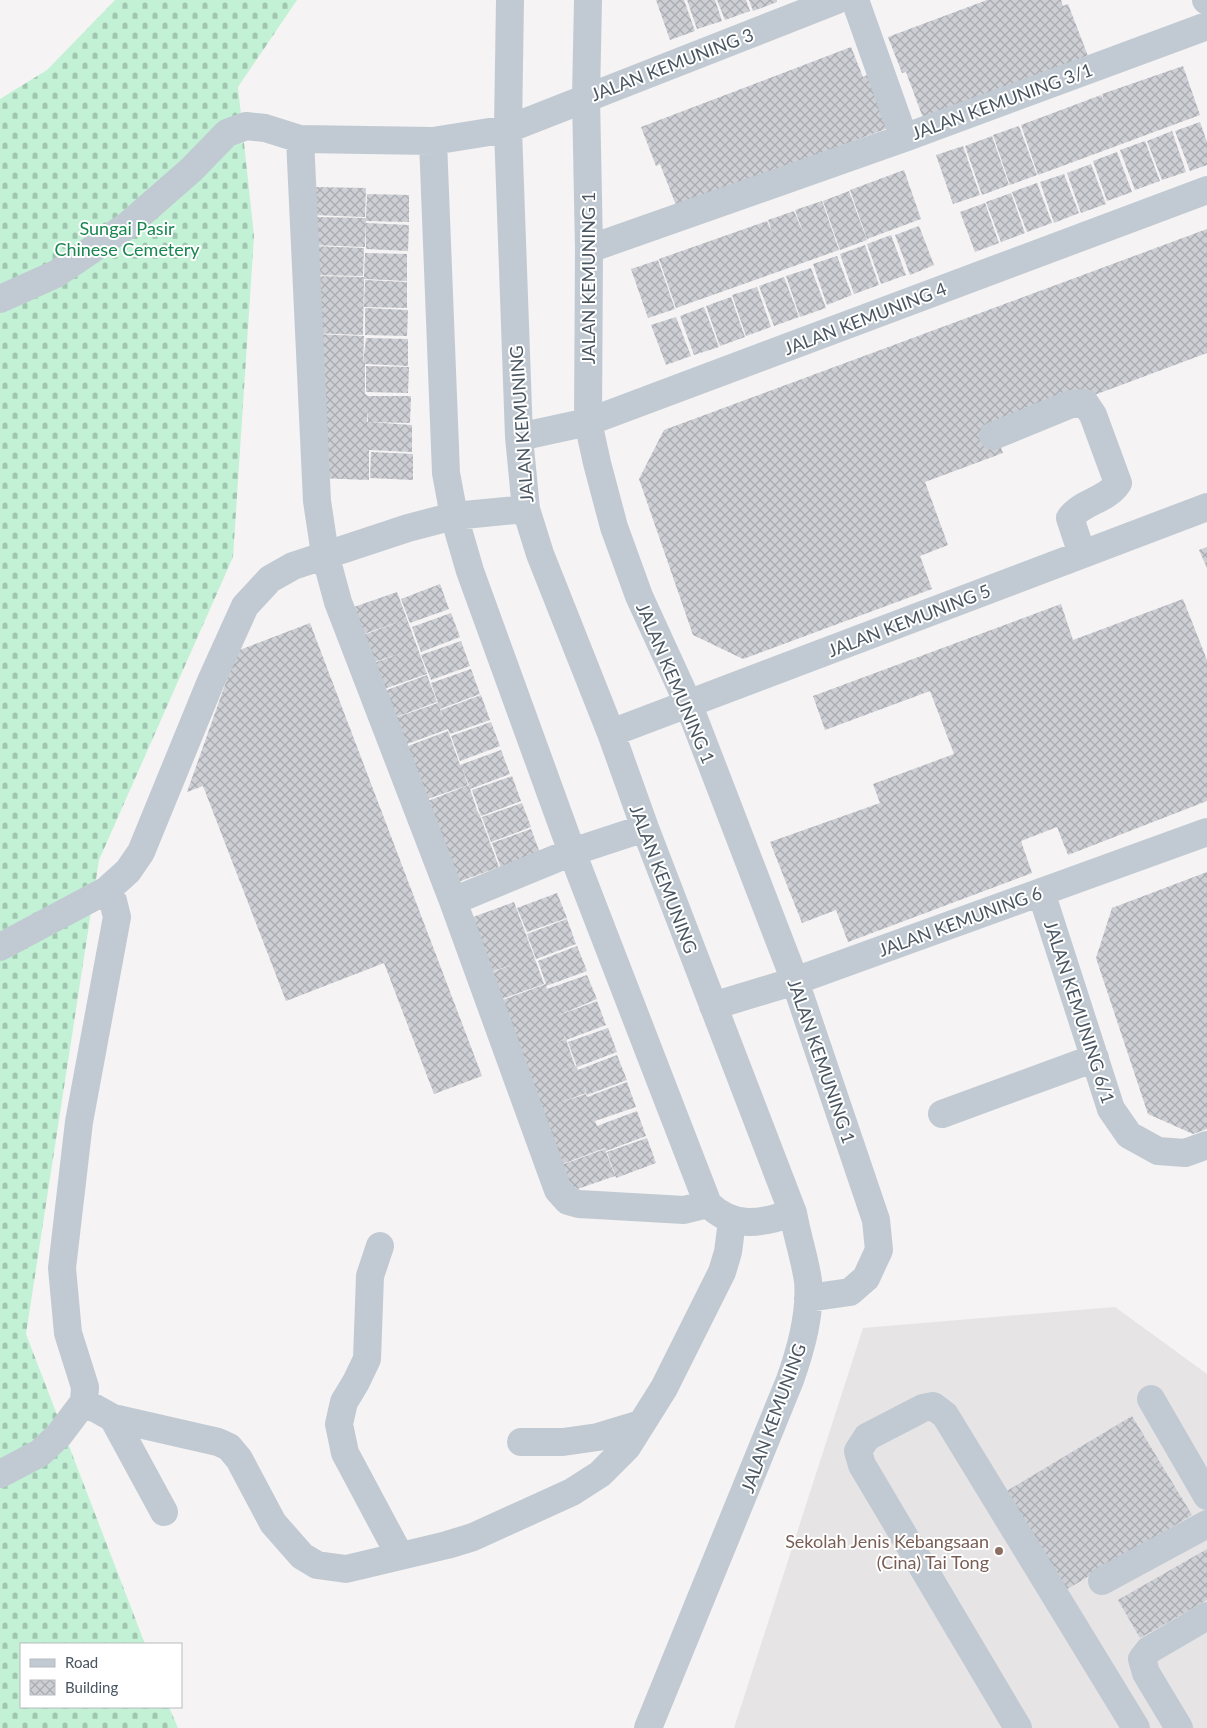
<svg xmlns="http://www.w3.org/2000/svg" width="1207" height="1728" viewBox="0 0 1207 1728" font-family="Lato,sans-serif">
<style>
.education{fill:#e6e4e5}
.cemetery{fill:url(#cemetery-stones)}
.building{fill:url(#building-cross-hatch)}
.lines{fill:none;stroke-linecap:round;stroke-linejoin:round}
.minor{stroke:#c1cad2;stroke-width:28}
.education-dot{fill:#8d6e63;stroke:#fff;stroke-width:2}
.labels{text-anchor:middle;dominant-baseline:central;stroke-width:4;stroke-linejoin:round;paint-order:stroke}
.street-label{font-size:18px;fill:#4a5661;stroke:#fff}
.park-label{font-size:18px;fill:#17864f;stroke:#fff}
.education-label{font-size:18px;fill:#785e54;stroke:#fff;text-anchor:end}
</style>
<defs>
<pattern id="cemetery-stones" width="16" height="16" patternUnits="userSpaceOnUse" patternTransform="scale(1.25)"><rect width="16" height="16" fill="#c3f1d5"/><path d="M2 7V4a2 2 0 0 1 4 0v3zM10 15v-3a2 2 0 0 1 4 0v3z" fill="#a0c6b0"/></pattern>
<pattern id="building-cross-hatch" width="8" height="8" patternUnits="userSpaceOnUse" patternTransform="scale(1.25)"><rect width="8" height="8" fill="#cdcfd5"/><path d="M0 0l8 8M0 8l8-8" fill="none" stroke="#a8abb0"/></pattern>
</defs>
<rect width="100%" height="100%" fill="#f5f3f3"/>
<path class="education" d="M 1115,1307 L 1207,1374 L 1207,1728 L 734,1728 L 863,1328 Z"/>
<path class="cemetery" d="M 115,0 L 297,0 L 238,87 L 254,236 L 233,557 L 99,860 L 26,1334 L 145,1644 L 21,1644 L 21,1707 L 169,1707 L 178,1728 L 0,1728 L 0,99 L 47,70 Z"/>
<path class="building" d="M 656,0 L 684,0 L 695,31 L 670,40 Z
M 687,0 L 715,0 L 722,21 L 697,29 Z
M 717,0 L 746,0 L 750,11 L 725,20 Z
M 749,0 L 777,0 L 777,2 L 753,11 Z
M 987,0 L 1061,0 L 1063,6 L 1068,4 L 1088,56 L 923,118 L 906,72 L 902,73 L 888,37 Z
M 851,47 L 863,77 L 867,75 L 888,128 L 677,208 L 660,164 L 656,166 L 641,127 Z
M 1183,66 L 1200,115 L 1038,175 L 1021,125 L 1101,95 L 1104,101 L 1102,94 Z
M 1200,122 L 1207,142 L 1207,165 L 1190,171 L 1175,131 Z
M 1019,126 L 1037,175 L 1010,185 L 993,135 Z
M 1172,131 L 1186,172 L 1162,180 L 1147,141 Z
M 992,136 L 1009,185 L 982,195 L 965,146 Z
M 1145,141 L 1160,181 L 1135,190 L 1120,150 Z
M 963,146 L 980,195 L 953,204 L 936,155 Z
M 1117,152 L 1132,192 L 1107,201 L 1093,161 Z
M 1091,164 L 1106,204 L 1081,213 L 1067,173 Z
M 904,170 L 921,219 L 867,239 L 850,190 Z
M 1064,174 L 1079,213 L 1054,223 L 1040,182 Z
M 1037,183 L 1052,223 L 1027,232 L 1012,192 Z
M 314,187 L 366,188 L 365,217 L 313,215 Z
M 849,191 L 867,240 L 840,250 L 823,201 Z
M 1011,193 L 1025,233 L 1001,242 L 986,202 Z
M 367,194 L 409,195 L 409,222 L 366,221 L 365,247 L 313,245 L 314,217 L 366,218 Z
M 822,201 L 839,250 L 676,308 L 659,259 L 767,221 L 773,236 L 768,220 L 794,211 L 804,235 L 795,210 Z
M 985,203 L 999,243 L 975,252 L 960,212 Z
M 366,223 L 409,225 L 408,251 L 366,249 Z
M 919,226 L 934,265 L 910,275 L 895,235 Z
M 1207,229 L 1207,353 L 995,432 L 1003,453 L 925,482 L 948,545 L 920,556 L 932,589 L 743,659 L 693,635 L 639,479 L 664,430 Z
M 891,235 L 906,275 L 881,284 L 867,244 Z
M 865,245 L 879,285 L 854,294 L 840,254 Z
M 312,246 L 364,248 L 363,276 L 312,275 Z
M 365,253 L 407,254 L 407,281 L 364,279 L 363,335 L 311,333 L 312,276 L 364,277 Z
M 837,256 L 852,295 L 827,305 L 813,264 Z
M 658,260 L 675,309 L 648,318 L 631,269 Z
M 811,268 L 826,308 L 800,317 L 786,276 Z
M 784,277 L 799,317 L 774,326 L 759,286 Z
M 365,280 L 407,282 L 407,308 L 364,307 Z
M 757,287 L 771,327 L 746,336 L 732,295 Z
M 731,297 L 745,337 L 720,346 L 706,306 Z
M 704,307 L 719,347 L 694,355 L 680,316 Z
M 365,308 L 408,310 L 407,336 L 365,335 Z
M 676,317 L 691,356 L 666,365 L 651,325 Z
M 312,334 L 364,336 L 363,364 L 366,338 L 408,339 L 408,366 L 365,364 L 365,394 L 368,396 L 411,396 L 410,423 L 368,422 L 367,409 L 367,422 L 412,425 L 412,452 L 369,450 L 369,480 L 317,478 Z
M 366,366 L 409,367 L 408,393 L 366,392 Z
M 371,452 L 413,454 L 413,480 L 370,478 Z
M 1207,547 L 1207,568 L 1199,550 Z
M 440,584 L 449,609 L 410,623 L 401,599 Z
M 397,592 L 407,619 L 358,636 L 348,609 Z
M 1183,599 L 1207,660 L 1207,801 L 1068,855 L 1057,827 L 1021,841 L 1032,873 L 848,942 L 836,910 L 802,923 L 770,842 L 880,803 L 873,784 L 954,754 L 930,691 L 825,730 L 813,696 L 1061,604 L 1073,640 Z
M 451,613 L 460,637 L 421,652 L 412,627 Z
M 407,619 L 427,674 L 378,691 L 368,665 L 402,653 L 368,664 L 358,637 Z
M 310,623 L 482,1076 L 434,1094 L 384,963 L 286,1001 L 203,786 L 187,792 L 237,651 Z
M 461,641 L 470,666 L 431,680 L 421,655 Z
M 471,669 L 480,694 L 440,709 L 443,718 L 441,710 L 481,695 L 490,720 L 450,734 L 448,729 L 399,747 L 389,720 L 438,703 L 431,683 Z
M 427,675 L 437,702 L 388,720 L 379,693 Z
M 491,722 L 500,746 L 460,761 L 451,736 Z
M 448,731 L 460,765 L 501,750 L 510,774 L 470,789 L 478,813 L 462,819 L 479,813 L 499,867 L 450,885 L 420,804 L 469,785 L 462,768 L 468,785 L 419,802 L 400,749 Z
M 512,776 L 521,801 L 481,816 L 472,790 Z
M 522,803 L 531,827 L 491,842 L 482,817 Z
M 531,829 L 540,853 L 501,868 L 492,843 Z
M 1207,872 L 1207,1129 L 1193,1134 L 1148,1114 L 1096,958 L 1112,908 Z
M 557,893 L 567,918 L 527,932 L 517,908 Z
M 514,902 L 524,929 L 499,938 L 524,929 L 544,984 L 496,1001 L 486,975 L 511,965 L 486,974 L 465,920 Z
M 567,919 L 576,944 L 536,959 L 527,934 Z
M 577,946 L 587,971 L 546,986 L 547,989 L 587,975 L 597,999 L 557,1016 L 597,1001 L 606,1025 L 566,1040 L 563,1032 L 565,1039 L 547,1046 L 566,1039 L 575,1066 L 559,1072 L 576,1066 L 578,1070 L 617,1055 L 627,1080 L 587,1095 L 583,1083 L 586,1093 L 556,1104 L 586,1094 L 587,1097 L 627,1082 L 636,1107 L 595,1121 L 597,1126 L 637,1111 L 646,1136 L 606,1151 L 605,1148 L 557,1166 L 497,1002 L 546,984 L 538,961 Z
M 608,1028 L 617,1052 L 577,1067 L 568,1042 Z
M 647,1138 L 656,1163 L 616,1178 L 607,1152 Z
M 605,1149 L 615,1176 L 566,1193 L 556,1167 Z
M 1132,1416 L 1192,1515 L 1064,1591 L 1005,1492 Z
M 1207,1549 L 1207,1600 L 1140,1638 L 1118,1600 Z"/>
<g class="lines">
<path class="minor" d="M 510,0 L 508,129 L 519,437 L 526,509 L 540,554 L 611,733 L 645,828 L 793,1213 C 797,1236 805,1259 808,1281 C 811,1314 801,1349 790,1380 L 648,1728
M 588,0 L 586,97 L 589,249 L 588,422 L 597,463 L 614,527 L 639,596 L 688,703 L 795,981 L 876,1220 L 879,1250 L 866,1278 L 850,1292 L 808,1298
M 855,0 L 904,138 L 1207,26
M 1206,0 L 1207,1
M 433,141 L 300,139 L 317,501 L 325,554 L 338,602 L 453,901 L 558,1190 L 568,1201 L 579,1204 L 684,1210 L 708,1204
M 589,249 L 904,138
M 0,299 L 56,274 L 128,225 L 191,170 L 227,133 L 246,126 L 265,128 L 300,139
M 993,436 L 1071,404 L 1085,403 L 1093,415 L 1118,483 C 1106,501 1083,501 1070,518 L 1082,554
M 519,437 L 588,422 L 1207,190
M 611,733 L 1207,507
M 1041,892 L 1111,1109 L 1129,1135 L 1158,1151 L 1185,1153 L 1207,1145
M 453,901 L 572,852 L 645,828
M 0,947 L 107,890 L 128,871 L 141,852 L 211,681 L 245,606 L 270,579 L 293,566 L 408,528 L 454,516 L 526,509
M 713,1006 L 795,981 L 1207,832
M 942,1114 L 1095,1058
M 793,1213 C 760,1224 734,1229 708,1204 L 572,852 L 470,571 L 454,516 L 446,473 L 433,141 L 508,129 L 837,0
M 380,1246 L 370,1276 L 367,1359 L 356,1382 L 344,1402 L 339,1424 L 345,1453 L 400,1556
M 1151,1399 L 1207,1496
M 84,1402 L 113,1418 L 218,1442 L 229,1447 L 239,1459 L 273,1523 L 302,1556 L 317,1565 L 346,1569 L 447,1545 L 473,1537 L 572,1492 L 600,1474 L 627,1447 L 664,1388 L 722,1272 L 728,1252 L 732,1221
M 113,1418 L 164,1512
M 521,1442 L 563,1442 L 598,1437 L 641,1424
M 0,1474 L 40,1453 L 59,1435 L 84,1402 L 85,1387 L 68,1333 L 62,1268 L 79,1122 L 117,917 L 113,901 L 107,890
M 1102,1581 L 1207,1524
M 1018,1728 L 862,1465 L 858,1451 L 867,1437 L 923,1408 L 933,1406 L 945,1415 L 1136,1728
M 1179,1728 L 1146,1673 L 1142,1659 L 1149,1650 L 1207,1616"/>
</g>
<circle class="education-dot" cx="999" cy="1551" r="5"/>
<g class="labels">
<g class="street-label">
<text transform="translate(672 64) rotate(-21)">JALAN KEMUNING 3</text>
<text transform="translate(1002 101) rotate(-20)">JALAN KEMUNING 3/1</text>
<text transform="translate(588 278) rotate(-90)">JALAN KEMUNING 1</text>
<text transform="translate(865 318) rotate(-21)">JALAN KEMUNING 4</text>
<text transform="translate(521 424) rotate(-94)">JALAN KEMUNING</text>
<text transform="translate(909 620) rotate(-21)">JALAN KEMUNING 5</text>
<text transform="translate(676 683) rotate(67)">JALAN KEMUNING 1</text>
<text transform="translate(664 879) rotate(69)">JALAN KEMUNING</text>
<text transform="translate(960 921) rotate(-20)">JALAN KEMUNING 6</text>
<text transform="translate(1080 1012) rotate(72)">JALAN KEMUNING 6/1</text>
<text transform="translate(822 1061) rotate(71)">JALAN KEMUNING 1</text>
<text transform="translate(773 1418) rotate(-70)">JALAN KEMUNING</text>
</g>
<g class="park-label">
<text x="127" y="228">Sungai Pasir<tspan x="127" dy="21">Chinese Cemetery</tspan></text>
</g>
<g class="education-label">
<text x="989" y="1541">Sekolah Jenis Kebangsaan<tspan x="989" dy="21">(Cina) Tai Tong</tspan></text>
</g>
</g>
<rect x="20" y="1643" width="162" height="65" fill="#ffffff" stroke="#b7bbc0"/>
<rect x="30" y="1659" width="25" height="8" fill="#c1cad2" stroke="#b7bbc0"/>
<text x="65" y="1668" font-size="15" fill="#4a5661">Road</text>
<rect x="30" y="1680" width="25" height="15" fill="url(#building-cross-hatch)" stroke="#b7bbc0"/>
<text x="65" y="1693" font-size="15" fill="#4a5661">Building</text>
</svg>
